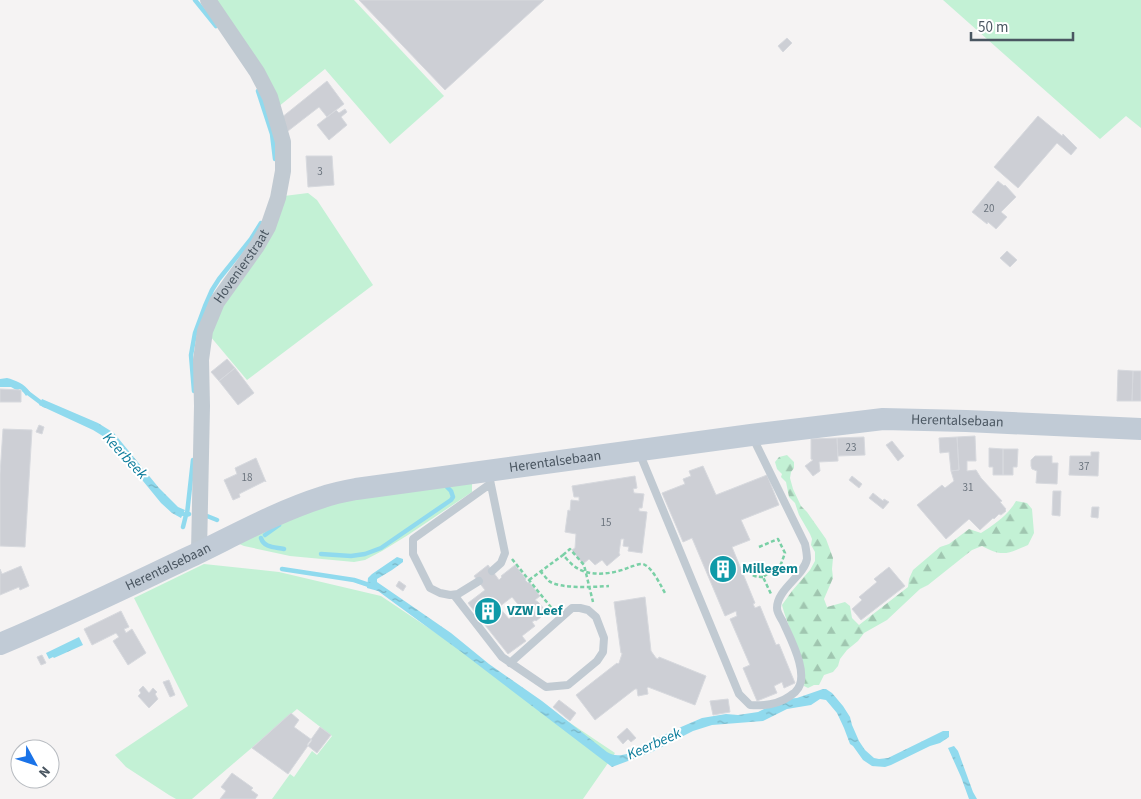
<svg xmlns="http://www.w3.org/2000/svg" width="1141" height="799" viewBox="0 0 1141 799" font-family="'Source Sans 3',sans-serif">
<style>
.grass{fill:#c3f1d5}
.forest{fill:url(#forest-firs)}
.water{fill:url(#water-ripples)}
.lines{fill:none;stroke-linecap:round;stroke-linejoin:round}
.stream{stroke:#90daee;stroke-width:4.5}
.building{fill:#cdcfd5;stroke:#d7d9de;fill-rule:evenodd}
.path{stroke:#7ad0a6;stroke-width:2.5;stroke-dasharray:4 2.5;stroke-linecap:butt}
.lane{stroke:#c1cad2;stroke-width:8}
.street{stroke:#c1cad2;stroke-width:16}
.secondary{stroke:#c1cbd6;stroke-width:22}
.labels{text-anchor:middle;dominant-baseline:central;stroke-width:4;stroke-linejoin:round;paint-order:stroke}
.number-label{font-size:11px;fill:#6b747e}
.street-label{font-size:14px;fill:#4a5661;stroke:#fff}
.culture-label{font-size:14px;font-weight:bold;fill:#0d838f;stroke:#fff;text-anchor:start}
.water-label{font-size:15px;font-style:italic;fill:#0c7c9b;stroke:#fff}
</style>
<defs>
<pattern id="forest-firs" width="22" height="20" patternUnits="userSpaceOnUse" patternTransform="scale(1.25)"><rect width="22" height="20" fill="#c3f1d5"/><path d="M5 1l3.5 6h-7zM16 11l3.5 6h-7z" fill="#a0c6b0"/></pattern>
<pattern id="water-ripples" width="26" height="14" patternUnits="userSpaceOnUse" patternTransform="scale(1.25)"><rect width="26" height="14" fill="#90daee"/><path d="M2 4q2-2 4 0t4 0M15 11q2-2 4 0t4 0" fill="none" stroke="#78b4c4"/></pattern>
</defs>
<rect width="100%" height="100%" fill="#f5f3f3"/>
<path class="grass" d="M 216,0 L 354,0 L 444,96 L 390,144 L 325,69 L 278,107 Z
M 943,0 L 1141,0 L 1141,128 L 1126,116 L 1100,139 Z
M 308,193 L 317,200 L 373,285 L 247,380 L 210,336 L 218,314 L 284,196 Z
M 472,483 L 472,492 L 408,535 L 382,551 L 365,560 L 354,562 L 290,556 L 244,546 L 237,543 L 271,524 L 346,499 Z
M 204,564 L 279,572 L 381,596 L 615,753 L 583,799 L 272,799 L 290,774 L 294,777 L 312,751 L 317,755 L 332,736 L 297,709 L 192,799 L 176,799 L 169,795 L 126,767 L 115,755 L 188,706 L 134,598 Z"/>
<path class="forest" d="M 787,455 L 794,462 L 794,468 L 791,472 L 790,478 L 793,489 L 801,506 L 807,512 L 826,539 L 833,558 L 832,569 L 833,578 L 824,599 L 827,607 L 845,602 L 850,606 L 852,618 L 859,625 L 908,587 L 909,579 L 913,570 L 940,547 L 949,544 L 969,529 L 981,533 C 995,524 1008,515 1016,501 L 1027,503 L 1032,509 L 1034,533 L 1028,545 C 1006,554 1003,557 982,546 L 972,550 L 928,585 L 920,589 L 887,620 L 864,633 L 858,641 L 847,650 L 840,659 L 838,666 L 833,672 L 824,675 L 819,685 L 814,685 L 808,688 L 804,686 C 807,662 788,629 782,605 L 792,591 L 810,570 L 815,561 L 815,552 L 811,545 L 812,539 L 810,534 L 799,515 L 795,503 L 789,497 L 786,482 L 781,477 L 782,474 L 777,469 L 775,462 L 779,457 Z"/>
<path class="water" d="M 7,378 C 15,380 25,384 30,392 L 26,396 L 22,390 L 19,389 L 18,391 L 11,387 L 0,387 L 0,379 Z
M 42,399 L 98,423 L 114,433 L 159,488 L 178,507 L 185,510 L 181,518 L 172,513 L 161,503 L 116,448 L 106,438 L 93,430 L 39,405 Z
M 397,557 L 403,559 L 403,562 L 392,570 L 377,579 L 377,582 L 451,633 L 489,664 L 542,701 L 607,752 C 614,756 618,756 627,754 L 674,730 L 702,718 L 726,714 L 738,715 L 758,712 L 785,699 L 797,698 L 823,689 L 826,689 L 832,693 L 843,706 L 850,717 L 852,725 L 859,741 L 865,750 L 874,758 L 879,759 L 888,758 L 943,731 L 949,731 L 949,737 L 940,743 L 930,746 L 891,765 L 885,767 L 872,766 L 863,760 L 853,746 L 850,744 L 844,728 L 837,713 L 826,700 L 820,699 L 811,705 L 787,709 L 763,721 L 712,725 L 693,731 L 652,752 L 612,767 L 460,651 L 378,591 L 367,588 L 368,578 L 372,574 Z
M 79,637 L 83,645 L 54,658 L 53,657 L 49,659 L 46,653 Z
M 954,746 L 958,751 L 973,792 L 977,799 L 969,799 L 961,777 L 948,748 Z"/>
<g class="lines">
<path class="stream" d="M 195,0 L 216,26
M 258,91 L 272,134 L 275,159
M 24,390 L 44,405
M 194,391 L 191,355 L 195,333 L 205,306 L 212,290 L 219,279 L 251,239 L 261,223
M 178,512 L 186,515 L 189,514
M 187,514 L 193,460
M 207,516 L 217,520
M 183,527 L 186,515
M 265,535 L 279,525
M 261,538 C 264,548 275,547 284,549
M 321,554 L 351,556 L 365,554 L 381,548 L 451,500 L 453,497 L 451,491 L 447,487
M 282,569 L 354,580 L 372,586"/>
</g>
<path class="building" d="M 359,0 L 544,0 L 445,90 Z
M 787,38 L 792,43 L 783,52 L 778,46 Z
M 327,81 L 344,104 L 327,117 L 319,107 L 288,131 L 281,118 Z
M 345,109 L 347,112 L 341,117 L 347,125 L 329,140 L 317,125 L 336,110 L 339,113 Z
M 1038,116 L 1062,136 L 1063,134 L 1077,148 L 1071,155 L 1057,143 L 1018,188 L 994,167 Z
M 306,156 L 332,156 L 334,185 L 308,187 Z
M 998,181 L 1004,186 L 1005,185 L 1016,197 L 1001,212 L 1007,217 L 996,229 L 988,222 L 987,224 L 972,212 Z
M 1007,251 L 1017,260 L 1010,267 L 1000,258 Z
M 227,359 L 235,368 L 219,381 L 211,372 Z
M 235,368 L 254,393 L 238,405 L 219,381 Z
M 1118,370 L 1133,371 L 1132,401 L 1117,401 Z
M 1133,371 L 1141,371 L 1141,401 L 1132,401 Z
M 0,389 L 21,390 L 21,402 L 0,402 Z
M 39,425 L 44,427 L 42,434 L 36,432 Z
M 3,429 L 32,430 L 25,547 L 0,546 L 0,474 Z
M 975,436 L 976,461 L 967,461 L 967,471 L 976,470 L 981,478 L 1002,501 L 1000,502 L 1006,509 L 1005,510 L 1006,511 L 1001,515 L 999,514 L 994,519 L 993,518 L 980,530 L 969,519 L 946,539 L 917,505 L 942,485 L 945,488 L 954,481 L 951,471 L 959,470 L 957,437 Z
M 864,437 L 865,455 L 838,456 L 837,438 Z
M 957,437 L 959,470 L 951,471 L 949,452 L 940,453 L 939,438 Z
M 837,438 L 838,461 L 819,462 L 820,471 L 813,476 L 805,466 L 813,460 L 811,459 L 811,439 Z
M 892,441 L 904,456 L 898,461 L 886,445 Z
M 989,448 L 1003,449 L 1003,475 L 993,475 L 993,467 L 989,467 Z
M 1003,449 L 1018,449 L 1017,467 L 1013,467 L 1013,475 L 1003,475 Z
M 1091,452 L 1099,452 L 1098,476 L 1069,475 L 1070,456 L 1091,456 Z
M 1035,456 L 1052,456 L 1052,463 L 1058,463 L 1057,484 L 1036,483 L 1037,471 L 1032,469 L 1031,466 L 1031,460 Z
M 256,458 L 266,482 L 265,481 L 239,494 L 240,497 L 233,500 L 224,480 L 237,474 L 235,468 Z
M 703,466 L 716,495 L 767,475 L 779,505 L 741,520 L 750,540 L 732,547 L 755,603 L 753,604 L 755,608 L 760,606 L 776,645 L 779,644 L 795,683 L 784,688 L 782,682 L 774,686 L 777,693 L 757,701 L 743,668 L 750,665 L 730,619 L 737,616 L 736,611 L 725,616 L 692,538 L 683,542 L 662,493 L 685,484 L 683,479 L 691,476 L 689,471 Z
M 635,476 L 637,488 L 633,489 L 634,493 L 644,494 L 642,508 L 639,508 L 639,511 L 647,512 L 642,553 L 628,551 L 629,547 L 623,546 L 624,539 L 621,539 L 619,553 L 620,555 L 607,566 L 602,560 L 595,565 L 589,559 L 583,564 L 572,550 L 575,548 L 576,534 L 565,532 L 568,510 L 570,511 L 571,500 L 579,501 L 579,497 L 574,497 L 572,486 Z
M 852,476 L 862,484 L 859,488 L 849,480 Z
M 1053,491 L 1061,491 L 1060,516 L 1052,515 Z
M 873,493 L 883,501 L 884,499 L 889,502 L 883,509 L 869,498 Z
M 1092,507 L 1099,507 L 1098,518 L 1091,517 Z
M 488,565 L 499,580 L 502,577 L 501,576 L 515,565 L 526,579 L 525,580 L 528,583 L 529,582 L 540,596 L 535,600 L 538,602 L 547,612 L 536,621 L 535,620 L 532,622 L 535,626 L 522,636 L 526,641 L 508,654 L 481,620 L 482,619 L 479,615 L 478,616 L 468,603 L 485,590 L 474,576 ZM 512,597 L 522,609 L 509,619 L 499,607 Z
M 21,566 L 29,586 L 20,590 L 19,587 L 0,595 L 0,569 L 2,574 Z
M 889,567 L 905,586 L 861,620 L 852,609 L 862,600 L 859,597 L 877,582 L 874,579 Z
M 399,581 L 406,586 L 403,591 L 396,586 Z
M 645,597 L 651,651 L 656,658 L 658,659 L 659,657 L 706,676 L 695,705 L 648,687 L 647,688 L 648,694 L 638,696 L 637,689 L 635,689 L 595,720 L 576,695 L 617,663 L 618,664 L 619,663 L 622,654 L 622,653 L 621,653 L 614,602 Z
M 121,611 L 129,627 L 124,629 L 126,633 L 132,629 L 146,653 L 128,665 L 113,641 L 119,637 L 116,633 L 92,645 L 84,629 Z
M 42,655 L 46,663 L 41,665 L 37,657 Z
M 169,680 L 175,695 L 170,697 L 163,682 Z
M 143,686 L 149,693 L 153,688 L 157,692 L 155,694 L 158,699 L 149,708 L 138,696 L 141,693 L 139,690 Z
M 728,699 L 730,712 L 713,715 L 710,701 Z
M 559,700 L 576,713 L 570,721 L 553,707 Z
M 291,713 L 299,720 L 294,727 L 312,740 L 288,774 L 252,748 Z
M 320,727 L 331,735 L 317,753 L 307,745 Z
M 627,728 L 636,738 L 631,742 L 628,739 L 623,744 L 617,737 Z
M 232,773 L 253,788 L 251,790 L 258,795 L 255,799 L 220,799 L 226,791 L 221,787 Z"/>
<g class="lines">
<path class="path" d="M 759,547 L 778,539 L 785,553 L 781,564 L 763,577 L 771,594
M 563,555 L 570,549 L 584,565 L 593,602
M 512,559 L 554,611
M 745,565 C 750,574 752,577 763,577
M 540,571 C 543,574 546,578 549,581 C 559,589 595,587 609,586
M 529,580 L 563,555 C 566,558 570,563 574,566 C 589,578 614,574 630,567 C 634,566 641,562 645,565 C 653,569 661,586 665,593"/>
<path class="lane" d="M 639,452 L 739,694 L 750,705 C 763,706 779,704 790,696 C 792,694 795,693 796,691 C 811,676 790,638 783,622 C 781,618 777,613 777,608 C 777,589 804,576 807,559 C 807,554 806,549 805,544 L 753,438
M 490,480 L 505,553 L 501,563 L 492,571
M 479,581 L 458,594 L 450,595 L 440,593 L 430,588 L 413,554 L 413,539 L 490,484
M 454,595 L 502,657 L 546,687 L 568,685 L 597,661 L 603,652 L 604,638 L 596,617 L 588,610 L 580,608 L 572,608 L 510,663"/>
<path class="street" id="s1" d="M 199,552 L 202,406 L 201,360 L 205,331 L 217,302 L 257,246 L 268,227 L 278,198 L 283,171 L 283,142 L 270,97 L 257,72 L 208,0"/>
<path class="secondary" id="s2" d="M 0,644 C 67,616 132,584 198,553 C 239,533 279,511 323,497 C 334,493 345,491 356,489 L 751,435 L 883,419 L 966,421 L 1141,429"/>
</g>
<defs>
<g id="building-disc" transform="scale(1.4375)"><circle r="9.5" fill="#0f9aa8" stroke="#fff"/><path d="M-4-6H4V6H1V3H-1V6H-4ZM-2.5-4.3h1.7v1.8h-1.7ZM.8-4.3h1.7v1.8H.8ZM-2.5-1h1.7V.8h-1.7ZM.8-1h1.7V.8H.8Z" fill="#fff"/></g>
</defs>
<g fill-rule="evenodd">
<use href="#building-disc" x="723" y="569"/>
<use href="#building-disc" x="488" y="611"/>
</g>
<g class="labels">
<g class="number-label">
<text x="320" y="171">3</text>
<text x="989" y="208">20</text>
<text x="851" y="447">23</text>
<text x="1084" y="466">37</text>
<text x="247" y="477">18</text>
<text x="968" y="487">31</text>
<text x="606" y="522">15</text>
</g>
<g class="street-label">
<text stroke="none"><textPath href="#s1" startOffset="296">Hovenierstraat</textPath></text>
<text stroke="none"><textPath href="#s2" startOffset="995">Herentalsebaan</textPath></text>
<text stroke="none"><textPath href="#s2" startOffset="590">Herentalsebaan</textPath></text>
<text stroke="none"><textPath href="#s2" startOffset="185">Herentalsebaan</textPath></text>
</g>
<g class="culture-label">
<text x="742" y="569">Millegem</text>
<text x="507" y="611">VZW Leef</text>
</g>
<g class="water-label">
<text transform="translate(125 456) rotate(47)">Keerbeek</text>
<text transform="translate(654 744) rotate(-24)">Keerbeek</text>
</g>
</g>
<g transform="translate(35 764) rotate(130)"><circle r="24" fill="#ffffff" stroke="#b7bbc0"/>
<path d="M0-4L9 19L0 12L-9 19Z" fill="#1a73e8"/>
<text y="-8" font-size="14" font-weight="bold" text-anchor="middle" fill="#4a5661">N</text>
</g>
<path d="M971 32v8h102v-8" fill="none" stroke="#4a5661" stroke-width="2.5"/>
<text x="978" y="32" font-size="15" fill="#4a5661" stroke="#ffffff" stroke-width="4" paint-order="stroke">50 m</text>
</svg>
